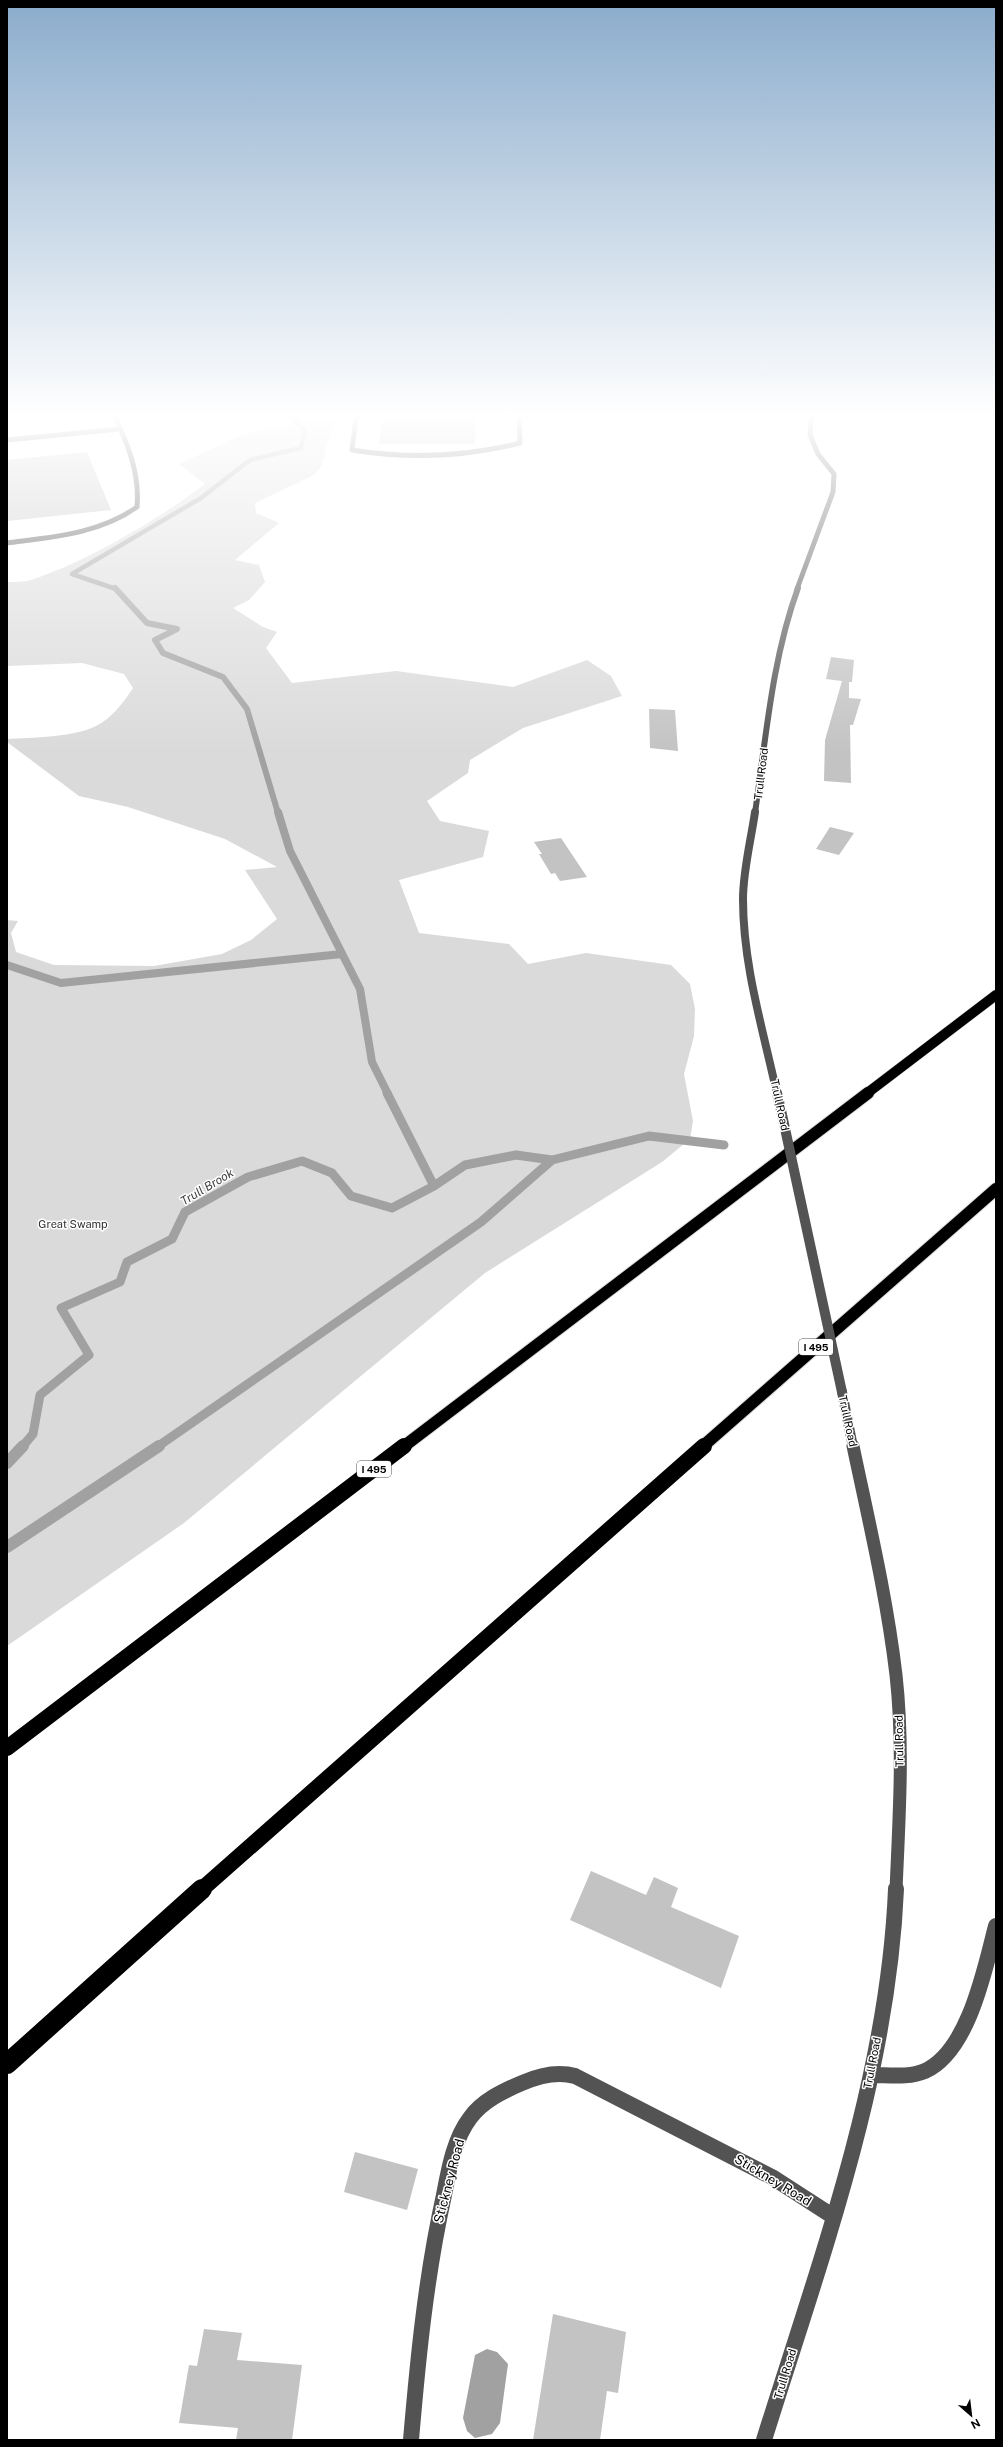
<svg xmlns="http://www.w3.org/2000/svg" width="1003" height="2447" viewBox="0 0 1003 2447" font-family="'Public Sans',sans-serif">
<style>
.green{fill:#dadada}
.water{fill:#a1a1a1}
.lines{fill:none;stroke-linecap:round;stroke-linejoin:round}
.stream-far4{stroke:#a1a1a1;stroke-width:4.5}
.stream-far3{stroke:#a1a1a1;stroke-width:6}
.stream-far2{stroke:#a1a1a1;stroke-width:8}
.stream-far1{stroke:#a1a1a1;stroke-width:9}
.stream{stroke:#a1a1a1;stroke-width:12}
.building{fill:#c3c3c3}
.highway-far3-casing{stroke:#dbdbdb;stroke-width:11}
.highway-far2-casing{stroke:#dbdbdb;stroke-width:14}
.highway-far1-casing{stroke:#dbdbdb;stroke-width:16}
.highway-casing{stroke:#dbdbdb;stroke-width:20}
.minor-far5{stroke:#535353;stroke-width:5}
.minor-far4{stroke:#535353;stroke-width:6}
.minor-far3{stroke:#535353;stroke-width:8}
.minor-far2{stroke:#535353;stroke-width:10}
.minor-far1{stroke:#535353;stroke-width:13}
.minor{stroke:#535353;stroke-width:16}
.highway-far3{stroke:#000;stroke-width:10}
.highway-far2{stroke:#000;stroke-width:12}
.highway-far1{stroke:#000;stroke-width:16}
.highway{stroke:#000;stroke-width:20}
.minor-bridge{stroke:#535353;stroke-width:10}
.labels{text-anchor:middle;dominant-baseline:central;stroke-width:3;stroke-linejoin:round;paint-order:stroke}
.shield{fill:#fff;stroke:#4c4c4c;stroke-width:1}
.shield-label{font-size:10px;font-weight:bold;fill:#000}
.street-label{font-size:11px;fill:#000;stroke:#fff}
.park-label{font-size:11px;fill:#313131;stroke:#fff}
.water-label{font-size:12px;font-style:italic;fill:#424242;stroke:#fff}
.near-street-label{font-size:13px;fill:#000;stroke:#fff}
</style>
<rect width="100%" height="100%" fill="#fff"/>
<path class="green" d="M 338,420 L 329,438 L 322,465 L 314,475 L 255,503 L 256,513 L 279,523 L 235,560 L 259,565 L 265,582 L 249,600 L 233,608 L 263,627 L 277,632 L 266,648 L 292,683 L 396,671 L 513,687 L 587,660 L 611,676 L 622,696 L 523,728 L 470,760 L 468,773 L 427,801 L 440,821 L 489,831 L 483,857 L 399,880 L 419,933 L 509,944 L 528,964 L 586,953 L 671,965 L 690,984 L 695,1009 L 694,1036 L 684,1074 L 693,1121 L 690,1139 L 662,1162 L 485,1273 L 184,1523 L 7,1646 L 7,920 L 18,921 L 11,933 L 16,952 L 54,965 L 154,966 L 222,954 L 251,940 L 277,919 L 245,870 L 277,867 L 225,839 L 128,807 L 79,796 L 7,742 L 7,739 C 32,738 74,737 96,726 C 112,718 124,702 133,688 L 124,674 L 82,663 L 7,666 L 7,582 C 15,582 24,582 31,580 C 86,562 159,519 205,484 L 179,464 L 246,433 L 307,422 Z"/>
<path class="water" d="M 222,411 L 291,411 L 268,415 L 226,415 Z
M 487,2349 L 497,2352 L 508,2364 L 500,2423 L 492,2434 L 475,2438 L 467,2431 L 463,2418 L 475,2355 Z"/>
<g class="lines">
<path class="stream-far4" d="M 116,589 L 72,574 L 201,498 L 250,460 L 301,448 L 305,430 L 285,411"/>
<path class="stream-far3" d="M 115,588 L 147,623 L 177,629 L 155,640 L 163,653 L 223,677 L 247,709 L 278,813"/>
<path class="stream-far2" d="M 278,812 L 290,851 L 360,989 L 372,1062 L 388,1094
M 7,965 L 61,983 L 342,954"/>
<path class="stream-far1" d="M 387,1093 L 434,1186
M 22,1447 L 33,1434 L 40,1395 L 89,1355 L 61,1308 L 120,1282 L 127,1262 L 172,1239 L 185,1212 L 248,1177 L 302,1161 L 332,1173 L 351,1196 L 392,1208 L 434,1186 L 465,1165 L 516,1155 L 552,1160 L 649,1136 L 724,1145
M 157,1447 L 481,1222 L 552,1160"/>
<path class="stream" d="M 7,1463 L 23,1446
M 7,1547 L 159,1446"/>
</g>
<path class="building" d="M 384,411 L 475,411 L 475,444 L 379,444 Z
M 87,452 L 111,510 L 7,521 L 7,460 Z
M 831,657 L 854,660 L 852,682 L 849,682 L 849,698 L 861,699 L 853,725 L 850,725 L 851,783 L 824,781 L 825,740 L 842,681 L 826,679 Z
M 649,709 L 675,710 L 678,751 L 650,748 Z
M 830,827 L 854,833 L 839,855 L 816,849 Z
M 561,838 L 587,877 L 560,881 L 555,873 L 551,874 L 539,854 L 542,854 L 534,842 Z
M 591,1871 L 646,1895 L 654,1877 L 678,1888 L 671,1907 L 739,1936 L 721,1988 L 570,1920 Z
M 355,2152 L 418,2169 L 407,2210 L 344,2192 Z
M 553,2314 L 626,2332 L 618,2393 L 607,2391 L 600,2440 L 533,2440 Z
M 204,2329 L 242,2333 L 237,2360 L 302,2365 L 292,2440 L 236,2440 L 238,2428 L 179,2423 L 189,2365 L 197,2366 Z"/>
<g class="lines">
<g class="highway-far3-casing">
<path id="highway-far3" d="M 866,1094 L 996,995"/>
</g>
<g class="highway-far2-casing">
<path id="highway-far2" d="M 403,1447 L 868,1093
M 702,1447 L 996,1189"/>
</g>
<g class="highway-far1-casing">
<path id="highway-far1" d="M 7,1748 L 404,1446
M 201,1890 L 704,1446"/>
</g>
<g class="highway-casing">
<path id="highway" d="M 7,2064 L 202,1889"/>
</g>
<path class="minor-far5" d="M 357,411 L 352,450 C 408,459 465,457 520,443 L 519,411
M 7,440 L 120,429
M 7,543 C 52,537 99,534 137,507 C 140,472 127,442 112,411
M 797,589 L 833,492 L 834,474 L 818,454 L 810,435 L 812,411"/>
<path class="minor-far4" d="M 755,813 C 766,738 772,659 798,588"/>
<path class="minor-far3" d="M 755,812 C 751,840 743,871 743,899 C 743,966 763,1029 777,1094"/>
<path class="minor-far2" d="M 777,1093 L 781,1110
M 842,1392 L 853,1447"/>
<path class="minor-far1" d="M 853,1446 C 869,1522 887,1598 896,1675 C 904,1746 899,1819 896,1890"/>
<path class="minor" d="M 871,2075 C 889,2075 909,2078 925,2071 C 969,2051 985,1968 996,1926
M 411,2440 C 418,2358 426,2276 444,2195 C 449,2169 454,2139 470,2118 C 482,2101 503,2091 522,2083 C 538,2076 557,2071 575,2076 L 772,2177 L 834,2217
M 764,2440 C 820,2260 888,2079 896,1889"/>
<use href="#highway-far3" class="highway-far3"/>
<use href="#highway-far2" class="highway-far2"/>
<use href="#highway-far1" class="highway-far1"/>
<use href="#highway" class="highway"/>
<path class="minor-bridge" d="M 781,1110 L 842,1392"/>
</g>
<linearGradient id="sky" x2="0" y2="1"><stop stop-color="#8baccc"/><stop offset="0.55" stop-color="#fff"/><stop offset="1" stop-color="#fff" stop-opacity="0"/></linearGradient>
<rect width="1003" height="754" fill="url(#sky)"/>
<g class="labels">
<g class="shield">
<rect x="799" y="1339" width="34" height="16" rx="3"/>
<rect x="357" y="1461" width="34" height="16" rx="3"/>
</g>
<g class="shield-label">
<text x="816" y="1347">I 495</text>
<text x="374" y="1469">I 495</text>
</g>
<g class="street-label">
<text transform="translate(761 774) rotate(-83)">Trull Road</text>
<text transform="translate(780 1105) rotate(78)">Trull Road</text>
<text transform="translate(848 1421) rotate(78)">Trull Road</text>
<text transform="translate(899 1741) rotate(-91)">Trull Road</text>
<text transform="translate(872 2063) rotate(-79)">Trull Road</text>
<text transform="translate(785 2374) rotate(-73)">Trull Road</text>
</g>
<g class="park-label">
<text x="73" y="1224">Great Swamp</text>
</g>
<g class="water-label">
<text transform="translate(207 1187) rotate(-31)">Trull Brook</text>
</g>
<g class="near-street-label">
<text transform="translate(773 2180) rotate(31)">Stickney Road</text>
<text transform="translate(449 2181) rotate(-75)">Stickney Road</text>
</g>
</g>
<rect width="1003" height="2447" fill="none" stroke="#000000" stroke-width="16"/>
<g transform="translate(971 2415) rotate(152)" stroke="#ffffff" stroke-width="3" paint-order="stroke">
<path d="M0-3L7 15L0 10L-7 15Z" fill="#000000"/>
<text y="-6" font-size="11" font-weight="bold" text-anchor="middle" fill="#000000">N</text>
</g>
</svg>
